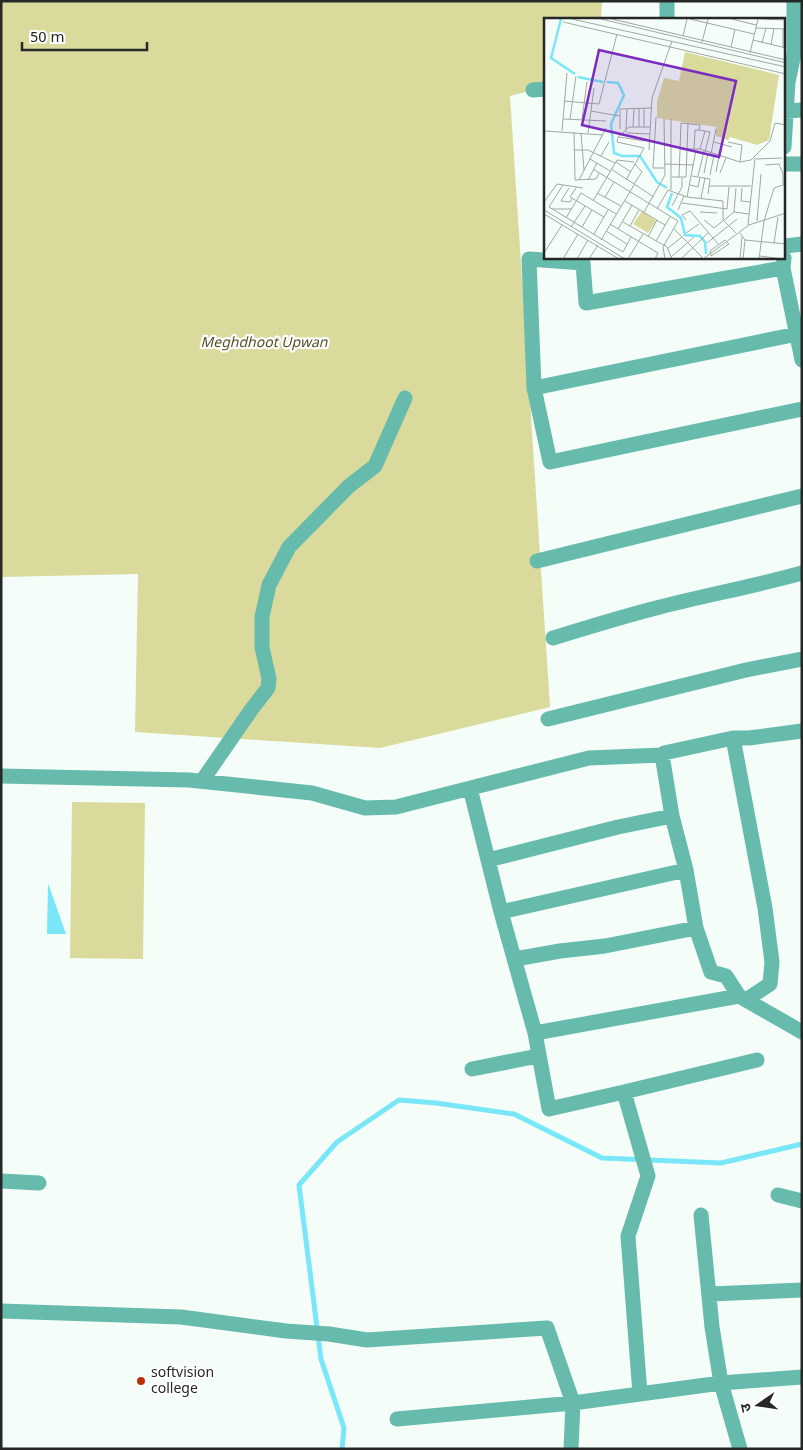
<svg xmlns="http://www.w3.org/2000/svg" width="803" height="1450" viewBox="0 0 803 1450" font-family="Georgia,'Noto Sans Devanagari',serif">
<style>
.green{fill:#dada9c}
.water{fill:#79e7f7}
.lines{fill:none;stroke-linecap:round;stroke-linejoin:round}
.stream{stroke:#79e7f7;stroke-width:5}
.minor{stroke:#66bbad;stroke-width:15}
.poi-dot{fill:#b92f08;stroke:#fff;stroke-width:2}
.labels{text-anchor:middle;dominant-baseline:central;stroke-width:4.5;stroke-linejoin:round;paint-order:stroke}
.park-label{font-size:14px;font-style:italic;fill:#525226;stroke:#fff}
.poi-label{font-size:14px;fill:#252827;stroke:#fff;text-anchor:start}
.inset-river{fill:none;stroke:#79e7f7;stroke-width:2.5}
.inset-road{fill:none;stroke:#a1a8a4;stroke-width:1}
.view{fill:#7b2cbf;fill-opacity:0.15;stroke:#7b2cbf;stroke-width:2.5}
.inset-edge{fill:none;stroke:#252827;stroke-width:2.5}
</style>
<rect width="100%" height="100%" fill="#f4fdf7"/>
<path class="green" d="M 1,1 L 602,1 L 601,19 L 546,19 L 545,87 L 510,96 L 550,707 L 380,748 L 135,732 L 138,574 L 1,577 Z
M 72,802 L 145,803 L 143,959 L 70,958 Z"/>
<path class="water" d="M 48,883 L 66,934 L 47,934 Z"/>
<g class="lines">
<path class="stream" d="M 342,1449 L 344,1428 L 321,1359 L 299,1185 L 337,1142 L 399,1100 L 436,1103 L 514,1114 L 602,1158 L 721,1163 L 802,1144"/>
<path class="minor" d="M 667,19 L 667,1
M 533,90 L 546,89
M 786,111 L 802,110
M 784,147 L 788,82 L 794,54 L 794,1
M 784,164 L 802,164
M 785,246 L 802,244
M 582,258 L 583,263 L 529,259 L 534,388 L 550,462 L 802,409
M 784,258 L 783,268 L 802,360
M 583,263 L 586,303 L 783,268
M 534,388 L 802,333
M 537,561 L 802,496
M 553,638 C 589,627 624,616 660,607 C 707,595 755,586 802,573
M 548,719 L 746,670 L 802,659
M 733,738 L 765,908 L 772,962 L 770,984 L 746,1000
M 662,755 L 672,816 L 686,870 L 696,928 L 711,972 L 726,976 L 739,996 L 802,1032
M 1,776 L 189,780 L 312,793 L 365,808 L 396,807 L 589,758 L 662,755 L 664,753 L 733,738 L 749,738 L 802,731
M 202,781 L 251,710 L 268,688 L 269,679 L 262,647 L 262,617 L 269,585 L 289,547 L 349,486 L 375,466 L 405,398
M 470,788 L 501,912 L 535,1033 L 549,1109 L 624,1092 L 757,1060
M 488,860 L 618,827 L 672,816
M 501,912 L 686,870
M 515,959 L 560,951 L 605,946 L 696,928
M 535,1033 L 739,996
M 472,1069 L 538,1056
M 624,1092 L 648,1176 L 628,1236 L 640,1394
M 1,1181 L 39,1183
M 778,1195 L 802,1201
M 701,1215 L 712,1327 L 721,1383 L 740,1449
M 710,1294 L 802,1290
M 1,1311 L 181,1317 L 286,1331 L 329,1334 L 367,1340 L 547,1328 L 573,1403 L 571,1449
M 397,1419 L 573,1403 L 721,1383 L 802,1377"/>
</g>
<circle class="poi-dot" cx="141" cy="1381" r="5"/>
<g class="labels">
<g class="park-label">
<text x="264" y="343">Meghdhoot Upwan</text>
</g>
<g class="poi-label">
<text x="151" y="1373">softvision<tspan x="151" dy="16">college</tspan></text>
</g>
</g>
<g transform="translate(544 18)">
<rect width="241" height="241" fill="#f4fdf7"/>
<path d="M 141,34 L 235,57 L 225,122 L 213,127 L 186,119 L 184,122 L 172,118 L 172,109 L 113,100 L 113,83 L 120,60 L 135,63 ZM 98,193 L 112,203 L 104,215 L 89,206 Z" fill="#dada9c"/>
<path class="inset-river" d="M 17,1 L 7,40 L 31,56M 34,59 L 59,64M 63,64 L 74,65 L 80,77 L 67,106 L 70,135 L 78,138 L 96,138 L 113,164 L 123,170M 128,175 L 123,189 L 137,200 L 141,217 L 156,218 L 161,224 L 162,236"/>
<path class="inset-road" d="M 28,1 L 242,49M 57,1 L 242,45M 68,1 L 242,42M 146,1 L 210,16M 188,1 L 212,7M 217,1 L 242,2M 19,4 L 242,56M 212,10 L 242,11M 139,18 L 143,1M 209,22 L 242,30M 158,24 L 164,1M 218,25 L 222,10M 227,27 L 230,10M 187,29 L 191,11M 239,30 L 239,11M 206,35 L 214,1M 20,83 L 55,86 L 73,16M 100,90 L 100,109M 95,91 L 95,109M 47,93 L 75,98M 112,99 L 109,150 L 120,150M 19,101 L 62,103M 26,101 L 32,58M 38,101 L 43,64M 89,109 L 90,91M 76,111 L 76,91 L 107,90M 82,111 L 83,91M 81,112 L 84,115 L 106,116M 0,113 L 59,117M 18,113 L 23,55M 30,114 L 31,162 L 52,161 L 55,155M 37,115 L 40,152M 44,115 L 50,70M 75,119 L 101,123M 170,124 L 188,129M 184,124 L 198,127 L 196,144M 136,131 L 156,131 L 196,144 L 207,142 L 226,123 L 231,105 L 242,107M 150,131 L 151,112 L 155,112M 156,131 L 161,113M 30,132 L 44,132 L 71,145M 105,132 L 108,80 L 128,23M 167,136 L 172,111M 57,138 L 65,124M 46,141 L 66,153M 212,141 L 238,140M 72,144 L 87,154M 121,146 L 150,147M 221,147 L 235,146 L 239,156 L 239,166M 49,151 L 134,203 L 119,229 L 121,241M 67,151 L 110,179M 172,154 L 175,138M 160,155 L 164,135M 176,155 L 182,140M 166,157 L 170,137M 148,158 L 166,161 L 164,176M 154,158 L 160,133M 128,159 L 142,159 L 144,105M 135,159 L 137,105 L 156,107 L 155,112 L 166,114 L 161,134M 35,162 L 62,110M 44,162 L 53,145M 82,162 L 100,130 L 73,124 L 74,119 L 85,109 L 106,109M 90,166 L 98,154 L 91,146M 19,167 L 5,189 L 79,234M 146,167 L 154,169 L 156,159M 165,168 L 207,168M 25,170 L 17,183 L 26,184 L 28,181M 32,170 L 26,179 L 60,199M 198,170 L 197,183 L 206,184M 127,172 L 127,101M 53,175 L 77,188M 61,179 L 70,164M 143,179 L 152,132M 157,180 L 161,160M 49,183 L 73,142 L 90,144M 81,183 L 121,207M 0,184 L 13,166 L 39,170M 138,185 L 183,191 L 185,169M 128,188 L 138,169 L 138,160M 8,191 L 27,191M 113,191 L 124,172 L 143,179 L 179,183 L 179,202 L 192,215M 0,192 L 81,241M 134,192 L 140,178M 100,194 L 121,157 L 120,101M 156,194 L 173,195M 190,194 L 192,170M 0,196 L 75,241M 22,200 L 37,175 L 72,196M 142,202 L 138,197 L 146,193 L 175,227M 160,202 L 170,210 L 190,194 L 205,196M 213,203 L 217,156M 220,203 L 230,170 L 242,166M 79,204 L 123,229 L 128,241M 66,206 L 114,235 L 111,241M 204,207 L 211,140M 86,208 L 95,192M 27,209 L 41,188M 38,209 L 48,192M 74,211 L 88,187M 130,211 L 158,239 L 156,241M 62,213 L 83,226M 142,215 L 155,206M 196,215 L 201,222 L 199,241M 50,216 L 64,192M 104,219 L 113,202M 57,222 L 90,167M 181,222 L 185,226 L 167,238 L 166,233 ZM 201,222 L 242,226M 112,223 L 126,199M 163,225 L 193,201M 230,225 L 234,199M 123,231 L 138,219M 79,234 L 87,219M 0,235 L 18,207M 216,238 L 238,241M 127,239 L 150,219M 19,241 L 34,216M 33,241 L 44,222M 45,241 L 54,227M 84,241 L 99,216M 137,241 L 165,214M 159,241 L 205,207 L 242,195M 196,241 L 198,219M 215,241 L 220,203"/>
<path class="view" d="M 55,32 L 192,63 L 175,139 L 38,107 Z"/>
<rect width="241" height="241" class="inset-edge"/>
</g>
<rect width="803" height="1450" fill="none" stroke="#252827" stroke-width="5"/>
<g transform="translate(758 1405) rotate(257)" stroke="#ffffff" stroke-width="4" paint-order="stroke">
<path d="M0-4L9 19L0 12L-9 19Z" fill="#252827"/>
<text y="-8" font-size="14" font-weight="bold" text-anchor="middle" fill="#252827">उ</text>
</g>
<path d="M22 42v8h125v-8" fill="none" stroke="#252827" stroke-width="2.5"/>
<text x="30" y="42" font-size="15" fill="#252827" stroke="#ffffff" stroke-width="4" paint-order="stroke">50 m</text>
</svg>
